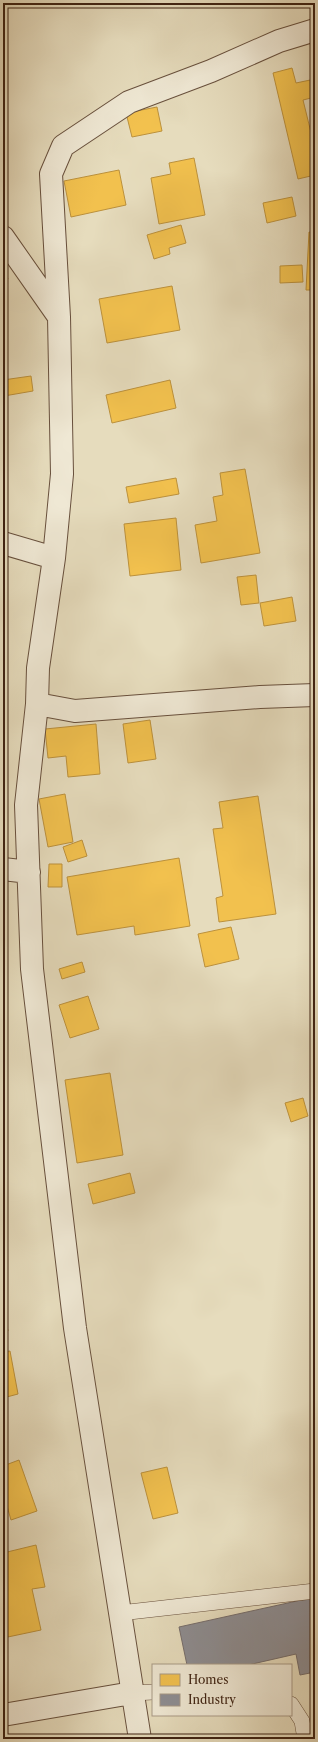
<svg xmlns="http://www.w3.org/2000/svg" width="318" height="1742" viewBox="0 0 318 1742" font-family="'Libre Caslon Text',serif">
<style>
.homes{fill:#f2c14e;stroke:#bc913c}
.industry{fill:#8d8d92;stroke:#756d6c}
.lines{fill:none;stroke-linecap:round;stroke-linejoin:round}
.service-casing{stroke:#68503d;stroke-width:16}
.minor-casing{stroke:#68503d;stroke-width:24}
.service{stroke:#efe8d4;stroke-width:15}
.minor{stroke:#efe8d4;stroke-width:22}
</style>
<rect width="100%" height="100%" fill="#e6dcbd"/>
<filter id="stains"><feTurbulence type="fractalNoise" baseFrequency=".005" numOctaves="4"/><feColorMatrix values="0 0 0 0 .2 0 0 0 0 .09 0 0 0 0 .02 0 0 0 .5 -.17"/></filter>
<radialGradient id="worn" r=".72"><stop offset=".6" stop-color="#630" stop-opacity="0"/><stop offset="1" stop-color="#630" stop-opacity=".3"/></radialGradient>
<path class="homes" d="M 292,68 L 296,83 L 315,79 L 315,97 L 303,100 L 315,149 L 315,175 L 298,179 L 273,73 Z
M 157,107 L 162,131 L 132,137 L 126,113 Z
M 194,158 L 205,215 L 159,224 L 151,178 L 171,174 L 169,163 Z
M 119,170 L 126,205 L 71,217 L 64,181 Z
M 292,197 L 296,216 L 267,223 L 263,203 Z
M 181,225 L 186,243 L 169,248 L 170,254 L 154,259 L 147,235 Z
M 309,232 L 315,233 L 315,290 L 306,290 Z
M 302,265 L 303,282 L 280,283 L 280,266 Z
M 3,268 L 8,279 L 3,281 Z
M 172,286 L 180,330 L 107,343 L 99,299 Z
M 31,376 L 33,391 L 4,396 L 3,380 Z
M 170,380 L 176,408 L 112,423 L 106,395 Z
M 245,469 L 260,553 L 201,563 L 195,525 L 217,521 L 213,497 L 223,495 L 220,473 Z
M 176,478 L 179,494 L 129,503 L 126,487 Z
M 176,518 L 181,570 L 130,576 L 124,524 Z
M 256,575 L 259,603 L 241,605 L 237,577 Z
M 292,597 L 296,621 L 264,626 L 260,603 Z
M 150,720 L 156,759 L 128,763 L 123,724 Z
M 96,724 L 100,774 L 68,777 L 66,756 L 48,758 L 45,729 Z
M 65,794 L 73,842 L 48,847 L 39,799 Z
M 258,796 L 276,914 L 219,922 L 216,898 L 223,896 L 213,829 L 223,828 L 219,802 Z
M 82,840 L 87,856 L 68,862 L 63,847 Z
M 179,858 L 190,926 L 135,935 L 134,926 L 77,935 L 67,877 Z
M 49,864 L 62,864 L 62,887 L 48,887 Z
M 231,927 L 239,959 L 205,967 L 198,934 Z
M 82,962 L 85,972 L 62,979 L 59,969 Z
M 88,996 L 99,1029 L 70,1038 L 59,1005 Z
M 110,1073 L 123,1155 L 77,1163 L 65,1080 Z
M 303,1098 L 308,1116 L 291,1122 L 285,1103 Z
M 130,1173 L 135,1193 L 93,1204 L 88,1184 Z
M 3,1306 L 8,1331 L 3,1331 Z
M 10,1351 L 18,1394 L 3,1398 L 3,1352 Z
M 19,1460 L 37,1511 L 11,1520 L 7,1506 L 3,1508 L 3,1466 Z
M 167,1467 L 178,1513 L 153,1519 L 141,1473 Z
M 36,1545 L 45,1587 L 32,1589 L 41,1630 L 3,1638 L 3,1553 Z"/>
<path class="industry" d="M 315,1597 L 315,1672 L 300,1675 L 296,1654 L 248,1665 L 187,1665 L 179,1627 Z"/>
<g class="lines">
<g class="service-casing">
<path id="service" d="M 120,1613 L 315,1591
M 132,1693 L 153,1692
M 291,1704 L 302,1721 L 305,1739"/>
</g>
<g class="minor-casing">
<path id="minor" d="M 3,237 L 59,317
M 3,543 L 54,558
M 37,704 L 75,711 L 260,697 L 315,695
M 3,869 L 29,872
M 3,1715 L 132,1693
M 140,1739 L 75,1328 L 32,969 L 26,805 L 37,704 L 38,668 L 54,558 L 62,474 L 59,317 L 51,174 L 63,146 L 129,102 L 211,71 L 279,41 L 315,30"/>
</g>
<use href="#service" class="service"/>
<use href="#minor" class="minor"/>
</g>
<rect width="318" height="1742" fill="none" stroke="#e6dcbd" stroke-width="16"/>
<rect x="4" y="4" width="310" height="1734" fill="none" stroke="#3e2212" stroke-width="2"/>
<rect x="8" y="8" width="302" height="1726" fill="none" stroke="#3e2212"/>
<rect x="152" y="1664" width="140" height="52" fill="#efe8d4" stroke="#a89986"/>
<rect x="160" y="1674" width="20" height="12" fill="#f2c14e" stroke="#a89986"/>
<text x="188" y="1684" font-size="12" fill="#3e2212">Homes</text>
<rect x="160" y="1694" width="20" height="12" fill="#8d8d92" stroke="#a89986"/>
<text x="188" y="1704" font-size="12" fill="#3e2212">Industry</text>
<rect width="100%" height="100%" filter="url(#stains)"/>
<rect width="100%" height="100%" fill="url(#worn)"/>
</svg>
